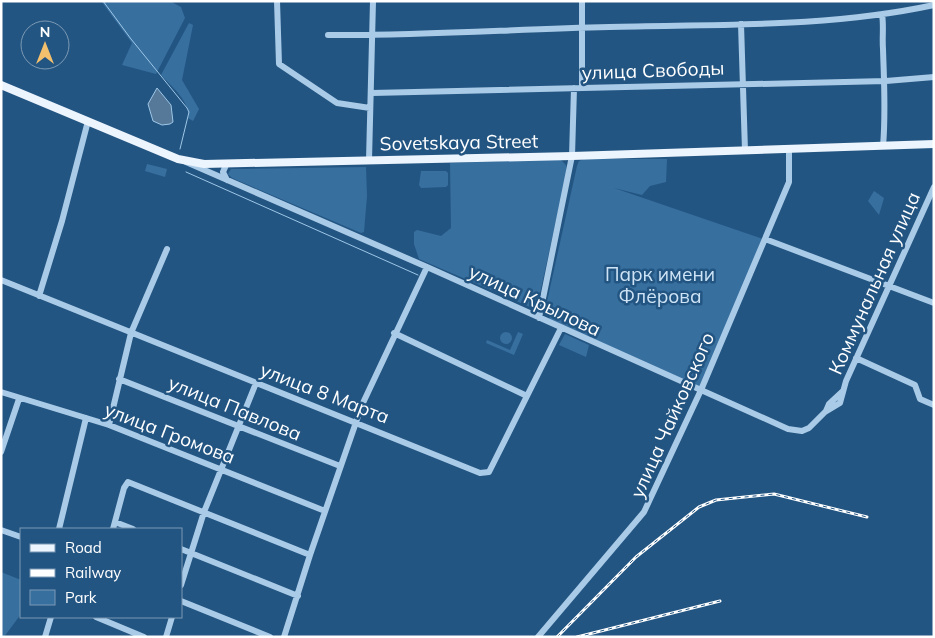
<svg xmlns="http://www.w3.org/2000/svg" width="935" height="638" viewBox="0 0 935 638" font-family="Mulish,sans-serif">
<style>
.green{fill:#376f9f}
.water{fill:#567999;stroke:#9ec7e8}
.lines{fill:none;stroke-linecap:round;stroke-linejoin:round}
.stream{stroke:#9ec7e8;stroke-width:1}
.minor{stroke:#aacbe7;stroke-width:6}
.major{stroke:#ecf4fd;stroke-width:8}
.rail-casing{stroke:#fff;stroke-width:3}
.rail{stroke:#235582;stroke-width:1;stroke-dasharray:4;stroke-linecap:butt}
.labels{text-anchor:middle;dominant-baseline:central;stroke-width:5;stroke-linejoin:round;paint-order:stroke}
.street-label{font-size:19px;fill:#fff;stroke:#235582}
.park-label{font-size:19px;fill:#cee4f6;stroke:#235582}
</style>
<rect width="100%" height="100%" fill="#235582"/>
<path class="green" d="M 101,1 L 170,1 L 181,7 L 185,18 L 156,74 L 122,65 L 132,43 Z
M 189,23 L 193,25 L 182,80 L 199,109 L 193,121 L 188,118 C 191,102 171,86 161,75 Z
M 560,159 L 566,165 L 567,170 L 539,298 L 530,307 L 419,259 L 414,244 L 414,232 L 417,230 L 441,236 L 451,228 L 450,163 Z
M 584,159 L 667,159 L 666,182 L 650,186 L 642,195 L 614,188 L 763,239 L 701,387 L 549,319 L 553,309 L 546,306 L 577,166 L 579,161 Z
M 147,164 L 167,169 L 165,177 L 145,171 Z
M 366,167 L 367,196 L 364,232 L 361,233 L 232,178 L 228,174 L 231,169 L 243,169 Z
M 421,171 L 446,171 L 448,173 L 448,185 L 446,187 L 421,188 L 419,185 Z
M 874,191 L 884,198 L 879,215 L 868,201 Z
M500 338a6 6 0 1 1 12 0a6 6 0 1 1-12 0Z
M 518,332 L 523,334 L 514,355 L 486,343 L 487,340 L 510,350 Z
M 565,334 L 589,345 L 586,357 L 559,345 Z
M 1,572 L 21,580 L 21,614 L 4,637 L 1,637 Z"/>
<path class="water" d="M 157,88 L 171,105 L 173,122 L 170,124 L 162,125 L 153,121 L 148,104 Z"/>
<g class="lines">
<path class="stream" d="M 103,1 L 131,39 L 187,108 L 189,112 L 180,149
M 186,172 L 418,275"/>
<path class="minor" d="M 277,1 L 279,64 L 337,103 L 370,108
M 582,1 L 582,87
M 882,14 C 884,26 882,37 883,49 C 884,82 886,113 883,146
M 741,24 L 745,151
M 328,35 C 421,36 515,29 609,27 C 717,24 827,28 934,5
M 372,93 L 886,81 L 934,77
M 369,160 L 373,1
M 186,162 L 427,267 L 788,429 L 802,431 L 809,428 L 825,412 L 840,403 L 846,381 L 934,187
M 226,165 L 223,172 L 227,180
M 765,239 L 934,303
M 1,280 L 480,473 L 489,472 L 561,328
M 39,296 L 62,221 L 88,121
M 539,318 L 572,156 L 574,88
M 394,333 L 527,396
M 856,358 L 915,385 L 920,399 L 934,405
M 119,379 L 340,466
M 1,392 L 109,425 L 325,511
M 826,411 L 829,404 L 843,391
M 109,425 L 131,333 L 167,249
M 1,452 L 19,399
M 115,522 L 133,529
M 59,529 L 86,418
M 113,529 L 124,488 L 128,482 L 310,555
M 1,530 L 21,537
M 181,549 L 298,596
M 181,585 L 204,512 L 256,383
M 181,601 L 270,637
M 96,617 L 144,637
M 45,637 L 51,617
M 166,637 L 172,617
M 284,637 L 310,555 L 362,405 L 427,267
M 538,637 L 644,512 L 701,390 L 789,182 L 789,149"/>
<path class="major" d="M 1,85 L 178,159 L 204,164 L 572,156 L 934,144"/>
<g class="rail-casing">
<path id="rail" d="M 557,637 L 636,557 L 699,507 L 716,500 L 774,494 L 867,517
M 577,637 L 720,601"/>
</g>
<use href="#rail" class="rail"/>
</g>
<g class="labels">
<g class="street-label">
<text transform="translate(653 70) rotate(-2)">улица Свободы</text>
<text transform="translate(459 142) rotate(-1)">Sovetskaya Street</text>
<text transform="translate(874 283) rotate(-66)">Коммунальная улица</text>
<text transform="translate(535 300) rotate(25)">улица Крылова</text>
<text transform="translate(325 393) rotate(21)">улица 8 Марта</text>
<text transform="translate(235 408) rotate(22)">улица Павлова</text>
<text transform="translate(672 415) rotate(-66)">улица Чайковского</text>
<text transform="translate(170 433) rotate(21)">улица Громова</text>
</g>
<g class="park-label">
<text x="660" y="274">Парк имени<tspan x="660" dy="22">Флёрова</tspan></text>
</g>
</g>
<rect width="935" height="638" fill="none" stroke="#ffffff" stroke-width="5"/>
<rect x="20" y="528" width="162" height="90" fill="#235582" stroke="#7b99b4"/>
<rect x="30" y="544" width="25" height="8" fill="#ecf4fd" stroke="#7b99b4"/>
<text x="65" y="553" font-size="15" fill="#ffffff">Road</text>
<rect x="30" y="569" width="25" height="8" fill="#ffffff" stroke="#7b99b4"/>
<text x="65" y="578" font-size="15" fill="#ffffff">Railway</text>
<rect x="30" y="590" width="25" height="15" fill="#376f9f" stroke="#7b99b4"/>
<text x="65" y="603" font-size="15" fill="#ffffff">Park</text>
<g transform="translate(45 45)"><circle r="24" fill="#235582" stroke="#7b99b4"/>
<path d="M0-4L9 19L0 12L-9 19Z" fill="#f3c06d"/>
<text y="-8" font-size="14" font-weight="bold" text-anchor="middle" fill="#ffffff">N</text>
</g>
</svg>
